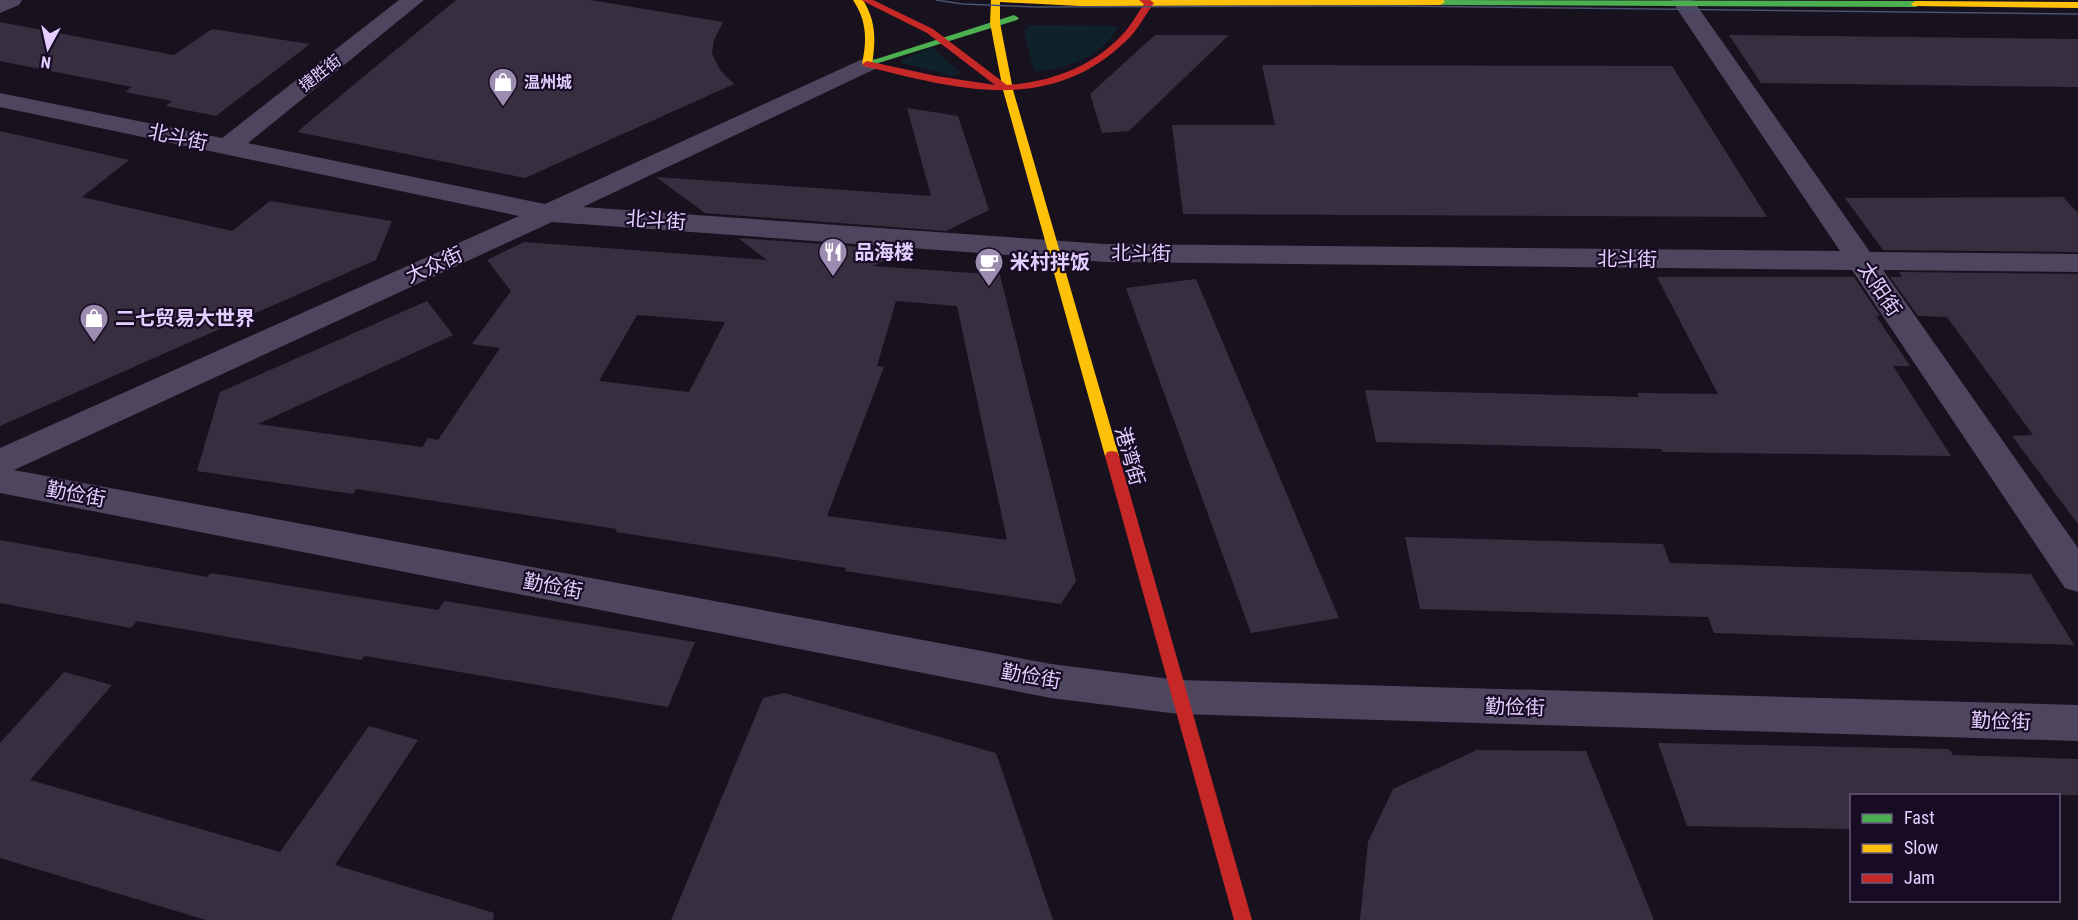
<svg xmlns="http://www.w3.org/2000/svg" width="2078" height="920" viewBox="0 0 2078 920" font-family="'Roboto Condensed','Noto Sans SC',sans-serif">
<style>
.green{fill:#0f222c}
.building{fill:#372f40;fill-rule:evenodd}
.lines{fill:none;stroke-linecap:round;stroke-linejoin:round}
.street{fill:#4e455f;fill-rule:evenodd}
.fast{fill:#4caf50;fill-rule:evenodd}
.slow{fill:#ffc107;fill-rule:evenodd}
.jam{fill:#c62828;fill-rule:evenodd}
.tram{stroke:#48526c;stroke-width:1.5}
.labels{text-anchor:middle;dominant-baseline:central;stroke-width:4.5;stroke-linejoin:round;paint-order:stroke}
.far-street-label{font-size:16px;fill:#e3ceff;stroke:#170c24}
.far-poi-label{font-size:16px;font-weight:bold;fill:#e3ceff;stroke:#170c24;text-anchor:start}
.street-label{font-size:20px;fill:#e3ceff;stroke:#170c24}
.poi-label{font-size:20px;font-weight:bold;fill:#e3ceff;stroke:#170c24;text-anchor:start}
</style>
<rect width="100%" height="100%" fill="#18121e"/>
<path class="green" d="M 1030,25 L 1118,26 C 1108,54 1062,71 1034,71 L 1024,31 Z
M 932,47 L 960,72 L 959,74 L 953,76 L 901,63 L 903,59 Z"/>
<path class="building" d="M 456,0 L 590,0 L 723,22 L 714,40 L 712,54 L 720,70 L 734,84 L 525,178 L 297,132 Z
M 0,22 L 174,55 L 212,29 L 310,44 L 216,116 L 166,106 L 172,101 L 125,92 L 132,87 L 0,61 Z
M 1155,35 L 1229,35 L 1129,131 L 1102,133 L 1090,94 Z
M 1729,35 L 2078,39 L 2078,87 L 1761,83 Z
M 1262,65 L 1672,66 L 1767,217 L 1183,214 L 1172,125 L 1275,125 Z
M 907,108 L 958,116 L 989,210 L 946,231 L 705,213 L 656,177 L 931,196 Z
M 0,131 L 129,160 L 82,197 L 232,231 L 270,201 L 392,221 L 376,260 L 0,426 Z
M 2063,197 L 2078,213 L 2078,252 L 1883,250 L 1845,198 Z
M 738,238 L 907,250 L 873,266 L 1000,275 L 1076,581 L 1061,604 L 845,571 L 846,568 L 616,532 L 617,529 L 356,489 L 353,494 L 197,471 L 220,392 L 427,301 L 453,335 L 258,424 L 422,447 L 428,438 L 438,440 L 500,348 L 472,344 L 511,291 L 487,260 L 524,242 L 767,260 ZM 896,301 L 957,306 L 1007,540 L 827,516 L 884,367 L 877,366 ZM 637,315 L 725,322 L 689,392 L 599,381 Z
M 1899,272 L 2078,274 L 2078,524 L 2012,436 L 2033,435 L 1947,317 L 1918,316 L 1890,277 L 1902,277 Z
M 1657,277 L 1854,277 L 1880,316 L 1876,316 L 1910,366 L 1893,366 L 1951,456 L 1663,452 L 1661,449 L 1376,442 L 1365,390 L 1639,397 L 1637,393 L 1718,394 Z
M 1196,279 L 1339,618 L 1251,633 L 1126,288 Z
M 1405,537 L 1663,544 L 1670,563 L 2031,574 L 2074,645 L 1714,633 L 1708,617 L 1420,609 Z
M 0,540 L 207,577 L 211,573 L 438,610 L 444,601 L 695,642 L 668,707 L 365,656 L 361,660 L 137,621 L 131,628 L 0,603 Z
M 64,672 L 112,685 L 30,780 L 280,852 L 369,726 L 418,740 L 335,865 L 494,913 L 493,920 L 206,920 L 0,858 L 0,743 Z
M 784,693 L 996,753 L 1053,920 L 671,920 L 763,698 Z
M 1658,743 L 1949,749 L 1953,755 L 2078,759 L 2078,795 L 1851,795 L 1851,829 L 1687,826 Z
M 1477,750 L 1586,751 L 1654,920 L 1360,920 L 1368,842 L 1393,789 Z"/>
<g class="lines">
<path class="street" d="M 0,0 L 22,0 L 19,5 L 0,13 Z
M 399,0 L 424,0 L 248,143 L 545,204 L 867,57 L 875,59 L 879,64 L 875,69 L 583,207 L 1105,244 L 1840,251 L 1671,0 L 1693,0 L 1870,252 L 2078,254 L 2078,272 L 1883,270 L 2078,548 L 2078,592 L 2065,588 L 1852,270 L 1105,262 L 552,222 L 14,470 L 1051,664 L 1178,680 L 2078,705 L 2078,741 L 1178,714 L 1051,698 L 0,493 L 0,448 L 519,216 L 0,107 L 0,93 L 222,138 Z"/>
<path class="fast" d="M 1437,0 L 1916,1 L 1921,4 L 1916,7 L 1440,5 L 1435,2 Z
M 1014,15 L 1019,18 L 1017,20 L 872,65 L 864,63 Z"/>
<path class="slow" d="M 853,0 L 863,0 C 876,21 876,40 872,64 L 867,67 L 862,64 C 867,40 867,21 853,0 Z
M 991,0 L 1443,0 L 1445,2 L 1440,5 L 1080,6 L 1000,2 L 1000,23 L 1013,90 L 1119,456 L 1117,460 L 1107,460 L 1105,456 L 1003,90 L 990,23 Z
M 1916,1 L 2078,2 L 2078,8 L 1913,6 L 1911,4 Z"/>
<path class="jam" d="M 861,0 L 873,0 L 933,29 L 1007,85 C 1051,82 1092,67 1122,35 C 1131,26 1137,14 1144,4 L 1139,0 L 1150,0 L 1154,3 C 1145,15 1138,30 1127,40 C 1049,116 957,89 864,66 L 862,64 L 867,61 L 936,76 L 995,85 L 927,33 Z
M 1112,451 L 1117,452 L 1119,456 L 1252,920 L 1234,920 L 1105,456 L 1107,452 Z"/>
<path class="tram" d="M 936,0 L 963,4 L 1036,7 L 1393,6 L 2078,14"/>
</g>
<defs>
<g id="shop-pin" transform="scale(1.5)"><path d="M0 17L-7.5 6A9.5 9.5 0 1 1 7.5 6Z" fill="#9c8cb0" stroke="#170c24"/><path d="M-5-2.5h2.3a2.7 3.5 0 0 1 5.4 0H5L5.5 6h-11ZM-1.5-2.5h3a1.5 2.3 0 0 0-3 0Z" fill="#fff"/></g>
<g id="restaurant-pin" transform="scale(1.5)"><path d="M0 17L-7.5 6A9.5 9.5 0 1 1 7.5 6Z" fill="#9c8cb0" stroke="#170c24"/><path d="M-5-6h1v4h1v-4h1v4h1v-4h1v5L-1.5 .5V6h-2V.5L-5-1ZM5-6V6H3V1.5H1.5Q1.5-4 5-6Z" fill="#fff"/></g>
<g id="cafe-pin" transform="scale(1.5)"><path d="M0 17L-7.5 6A9.5 9.5 0 1 1 7.5 6Z" fill="#9c8cb0" stroke="#170c24"/><path d="M-5.5-4.5H6V0H3Q3 3.5 0 3.5H-2.5Q-5.5 3.5-5.5 0ZM3-3.2v2h1.7v-2ZM-6 4.5H4V6H-6Z" fill="#fff"/></g>
</defs>
<g fill-rule="evenodd">
<use href="#shop-pin" x="503" y="82"/>
<use href="#restaurant-pin" x="833" y="252"/>
<use href="#cafe-pin" x="989" y="262"/>
<use href="#shop-pin" x="94" y="318"/>
</g>
<g class="labels">
<g class="far-street-label">
<text transform="translate(320 73) rotate(-38)">捷胜街</text>
</g>
<g class="far-poi-label">
<text x="524" y="82">温州城</text>
</g>
<g class="street-label">
<text transform="translate(178 137) rotate(12)">北斗街</text>
<text transform="translate(656 220) rotate(4)">北斗街</text>
<text transform="translate(1141 253) rotate(1)">北斗街</text>
<text transform="translate(1627 259) rotate(1)">北斗街</text>
<text transform="translate(434 265) rotate(-24)">大众街</text>
<text transform="translate(1880 289) rotate(56)">太阳街</text>
<text transform="translate(1130 456) rotate(74)">港湾街</text>
<text transform="translate(76 494) rotate(11)">勤俭街</text>
<text transform="translate(553 586) rotate(11)">勤俭街</text>
<text transform="translate(1031 676) rotate(10)">勤俭街</text>
<text transform="translate(1515 707) rotate(2)">勤俭街</text>
<text transform="translate(2001 721) rotate(2)">勤俭街</text>
</g>
<g class="poi-label">
<text x="854" y="252">品海楼</text>
<text x="1010" y="262">米村拌饭</text>
<text x="115" y="318">二七贸易大世界</text>
</g>
</g>
<rect x="1850" y="794" width="210" height="108" fill="#170c24" stroke="#695a7c" stroke-width="1.5"/>
<rect x="1862" y="814" width="30" height="9" fill="#4caf50" stroke="#695a7c" stroke-width="1.5"/>
<text x="1904" y="824" font-size="18" fill="#e3ceff">Fast</text>
<rect x="1862" y="844" width="30" height="9" fill="#ffc107" stroke="#695a7c" stroke-width="1.5"/>
<text x="1904" y="854" font-size="18" fill="#e3ceff">Slow</text>
<rect x="1862" y="874" width="30" height="9" fill="#c62828" stroke="#695a7c" stroke-width="1.5"/>
<text x="1904" y="884" font-size="18" fill="#e3ceff">Jam</text>
<g transform="translate(48 48) rotate(188)" stroke="#170c24" stroke-width="4.5" paint-order="stroke">
<path d="M0-4.5L10 22L0 15L-10 22Z" fill="#e3ceff"/>
<text y="-9" font-size="16" font-weight="bold" text-anchor="middle" fill="#e3ceff">N</text>
</g>
</svg>
